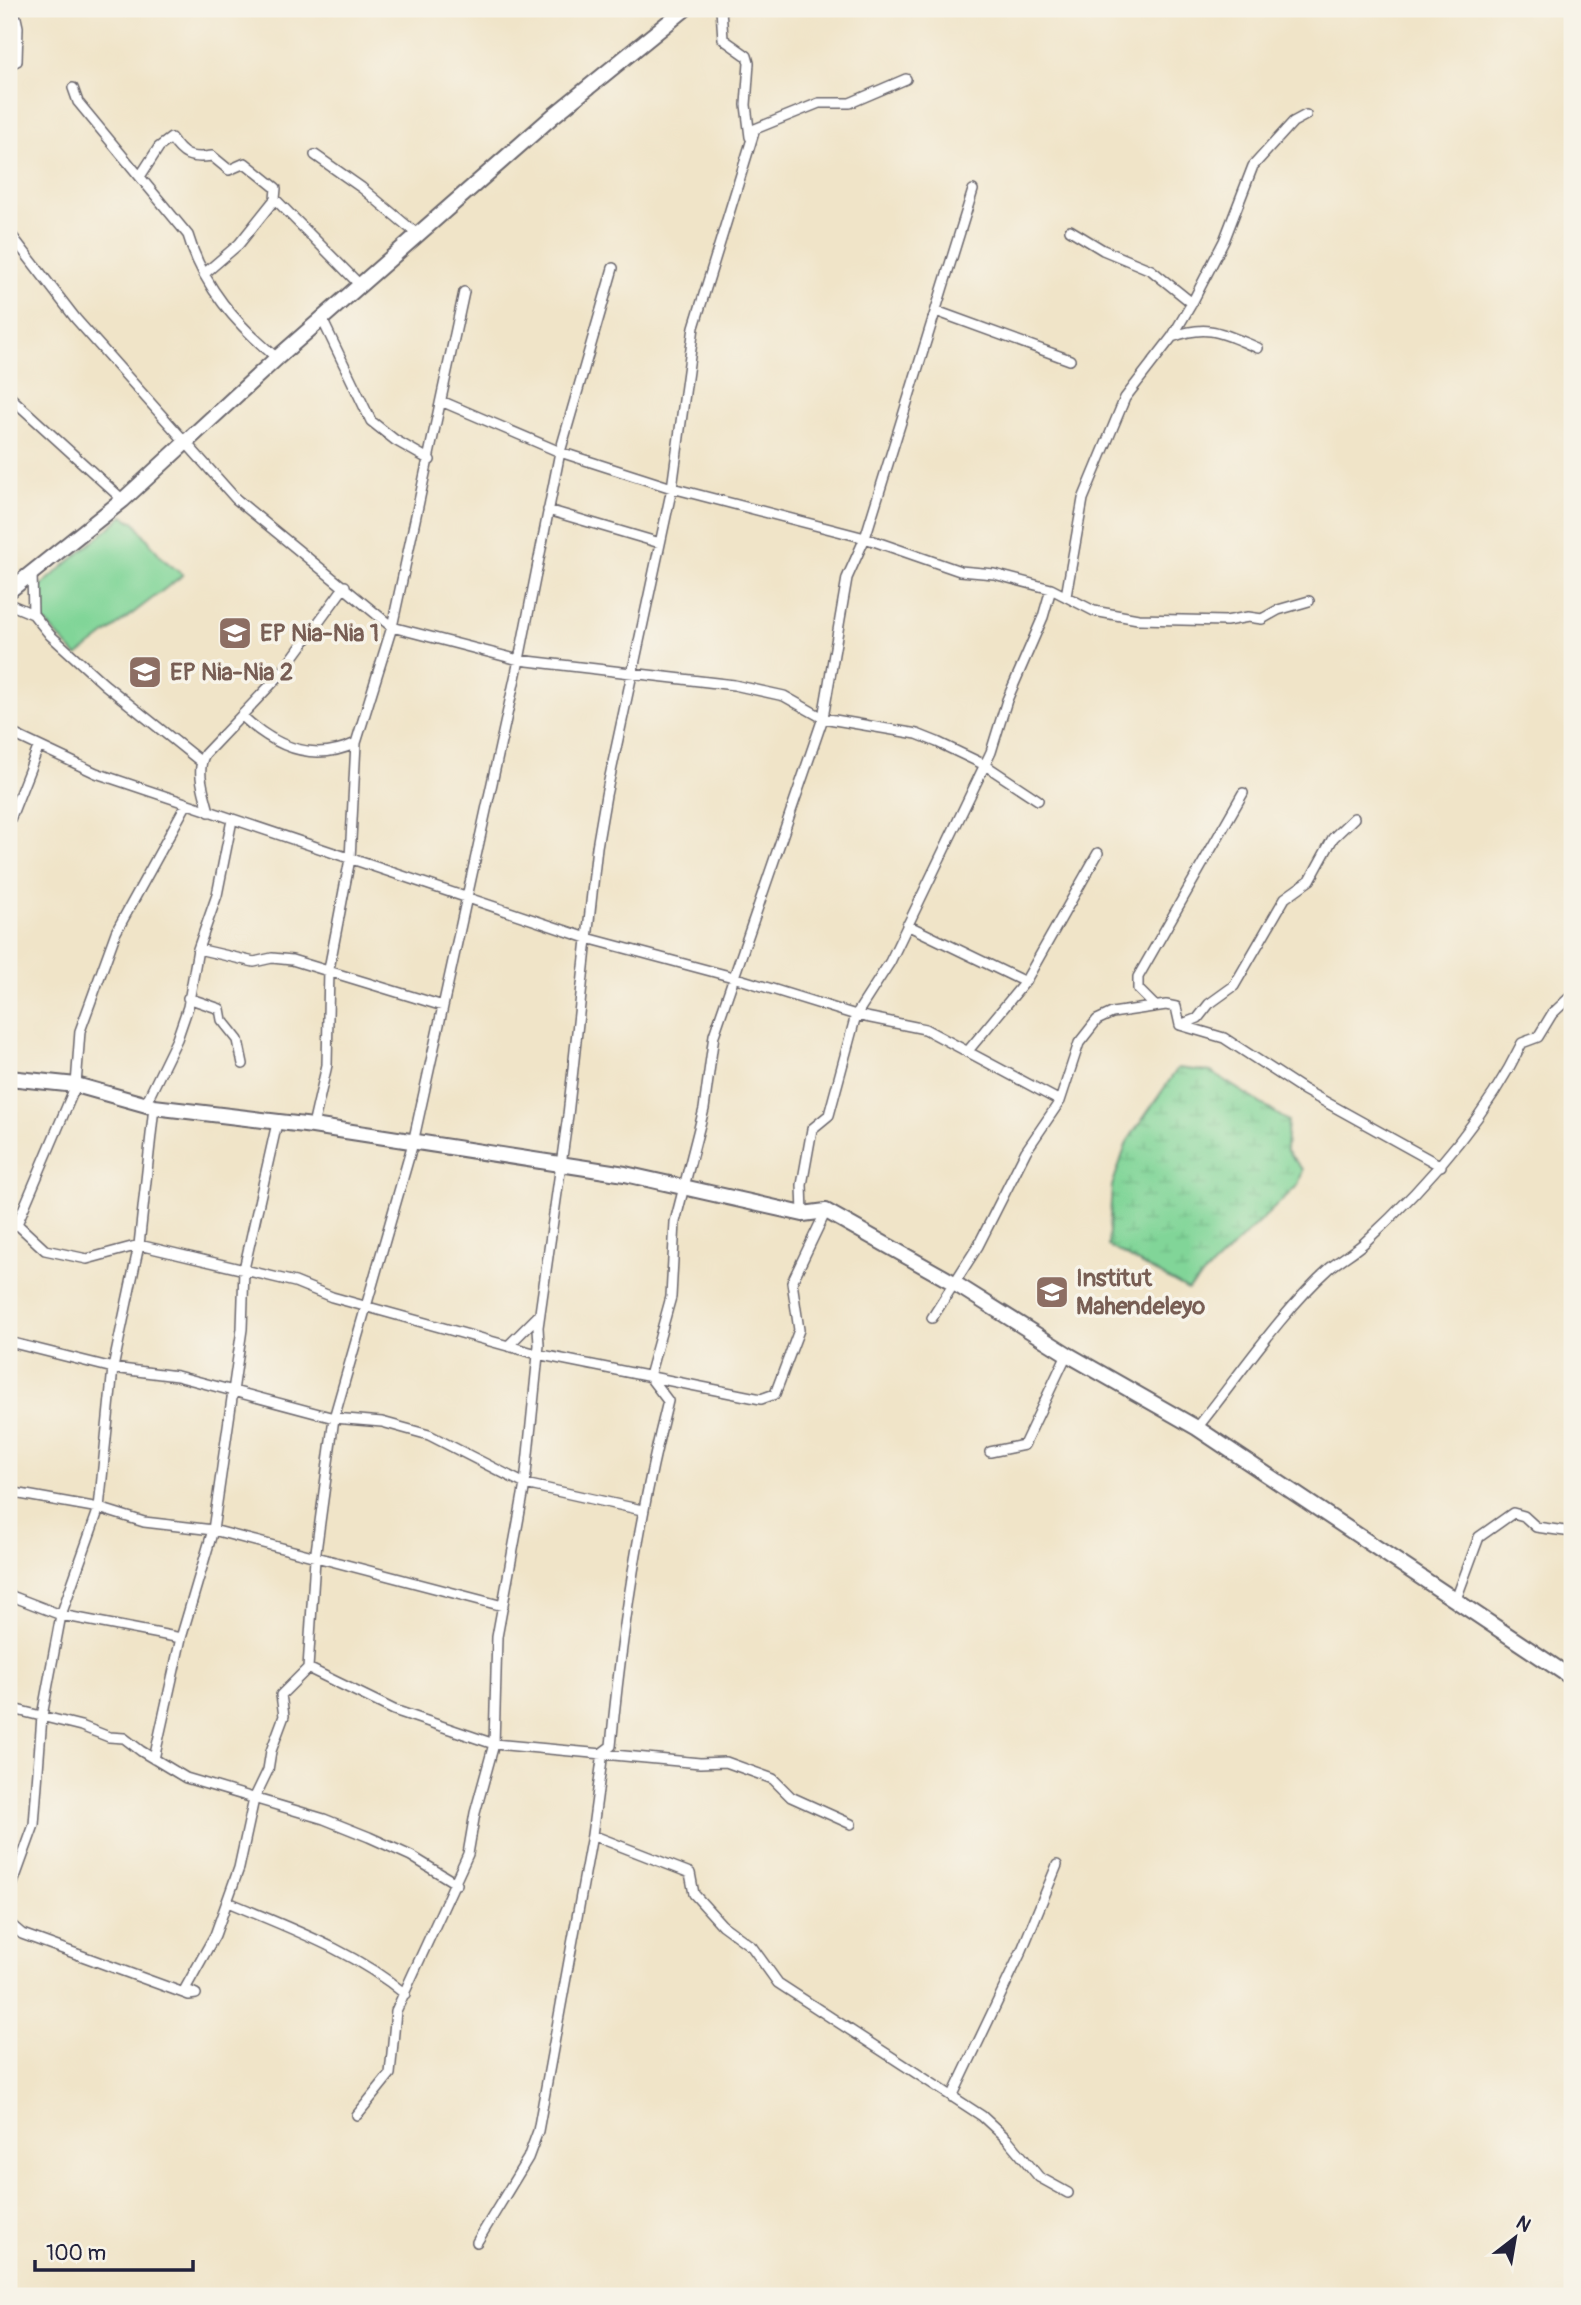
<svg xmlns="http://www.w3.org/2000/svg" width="1581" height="2305" viewBox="0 0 1581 2305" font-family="Pangolin,sans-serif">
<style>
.grass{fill:#81d598;stroke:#527c6a;stroke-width:2}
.wetland{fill:url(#wetland-marsh);stroke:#527c6a;stroke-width:2}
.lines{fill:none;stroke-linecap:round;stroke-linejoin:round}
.minor-casing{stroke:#6a666c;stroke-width:12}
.primary-casing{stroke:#6a666c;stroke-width:18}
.trunk-casing{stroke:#6a666c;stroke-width:18}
.minor{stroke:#fff;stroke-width:9}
.primary{stroke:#fff;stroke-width:14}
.trunk{stroke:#fff;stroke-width:14}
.labels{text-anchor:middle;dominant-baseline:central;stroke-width:7;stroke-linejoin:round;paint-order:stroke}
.education-label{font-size:24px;font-weight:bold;fill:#785e54;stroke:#f7f3e8;text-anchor:start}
</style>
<defs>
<pattern id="wetland-marsh" width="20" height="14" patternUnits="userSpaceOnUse" patternTransform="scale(1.75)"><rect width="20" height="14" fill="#81d598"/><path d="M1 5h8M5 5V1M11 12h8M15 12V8" fill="none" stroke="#6fb784"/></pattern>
</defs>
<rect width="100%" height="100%" fill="#f7f3e8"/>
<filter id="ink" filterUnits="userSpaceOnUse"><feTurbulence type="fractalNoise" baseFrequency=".0143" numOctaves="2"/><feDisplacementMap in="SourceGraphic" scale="14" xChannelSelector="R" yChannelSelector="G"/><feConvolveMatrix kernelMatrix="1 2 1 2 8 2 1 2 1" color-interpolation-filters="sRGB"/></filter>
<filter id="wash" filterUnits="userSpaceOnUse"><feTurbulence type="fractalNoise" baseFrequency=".00686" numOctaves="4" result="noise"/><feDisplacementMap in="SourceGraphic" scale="28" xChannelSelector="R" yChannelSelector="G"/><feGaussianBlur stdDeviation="1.57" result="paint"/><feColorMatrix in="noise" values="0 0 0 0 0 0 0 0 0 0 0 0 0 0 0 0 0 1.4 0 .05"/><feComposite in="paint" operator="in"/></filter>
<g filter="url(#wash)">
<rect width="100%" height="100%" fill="#f0e4c8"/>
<path class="grass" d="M 123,516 L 134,522 L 163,559 L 183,575 L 77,656 L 36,613 L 37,589 Z"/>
<path class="wetland" d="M 1178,1068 L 1211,1072 L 1288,1121 L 1286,1150 L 1303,1170 L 1298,1185 L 1188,1290 L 1108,1246 L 1112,1186 L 1127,1142 Z"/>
</g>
<g filter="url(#ink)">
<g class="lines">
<g class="minor-casing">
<path id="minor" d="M 721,9 L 723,39 L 747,56 L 749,63 L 746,105 L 750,137
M 9,65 L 17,61 L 18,27 L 14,9
M 73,88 L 78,102 L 188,235 C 203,287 237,325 277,358
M 315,155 L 362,188 L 418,235
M 141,175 L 159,147 L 171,138 C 183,156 190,159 212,156 L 229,170 L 245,163 L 276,188 L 275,199 L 360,285
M 1070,230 L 1103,250 L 1151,270 L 1192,303
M 9,232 L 76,319 L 236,499 L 392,627 L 519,660 L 734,685 L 784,696 L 823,718 L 917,734 L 937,742 L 985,765 L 1038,800
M 204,274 L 239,244 L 275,199
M 936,311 L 1070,360
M 322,319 L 371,421 L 395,440 L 430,460
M 1172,337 C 1209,323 1224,334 1258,348
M 9,396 L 123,500
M 441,401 L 560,452 L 672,488 L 865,538 L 960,571 L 994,574 L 1051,589 L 1094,611 L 1138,619 L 1226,621 L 1248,617 L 1262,619 L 1278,610 L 1309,601
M 548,510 L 660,543
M 32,573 L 33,614
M 1066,596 L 1083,499 L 1125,398 L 1172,337 L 1192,303 L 1224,241 L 1253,166 L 1293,122 L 1306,115
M 9,604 L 33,614 L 50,635 L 104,684 L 200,761
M 242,716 C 274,746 312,764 356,743
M 9,732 L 96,773 L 587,938 L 733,977 L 856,1015 L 925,1029 L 1060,1101
M 209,812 C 205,794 195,771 205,754 L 280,675 L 345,586
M 9,822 L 38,748
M 907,925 L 1025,982
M 198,949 L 254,962 L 272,958 L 292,960 L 443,1006
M 188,998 L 220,1009 L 222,1020 L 238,1040 L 243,1064
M 1155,1006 L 1138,989 L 1138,977 L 1243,793
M 1180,1025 L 1198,1018 L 1209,1004 L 1234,986 L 1285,898 L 1310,880 L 1333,838 L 1354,818
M 967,1052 L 1025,982 L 1098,853
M 146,1103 L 177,1039 L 188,1007 L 198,949 L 217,895 L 232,820
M 313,1126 L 327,1065 L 329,969 L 350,859 L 356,743 L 392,627 L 464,292
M 803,1214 L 802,1185 L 812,1129 L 829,1115 L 856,1015 L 890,962 L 991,752 L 1007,700 L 1043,617 L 1051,589
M 17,1224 L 76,1085 L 80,1031 L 116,932 L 186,805
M 9,1227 L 17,1224 L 45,1250 L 87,1259 L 139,1245 L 295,1282 L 332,1297 L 537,1354 L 761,1399 L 775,1394 L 799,1330 L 792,1282 L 826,1211
M 932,1318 L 978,1246 L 1026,1151 L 1060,1101 L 1079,1043 L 1097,1020 L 1112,1013 L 1166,1005 L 1176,1007 L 1180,1025 L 1224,1038 L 1304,1090 L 1441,1166
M 9,1342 L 113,1368 L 177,1376 L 334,1418 L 382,1422 L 429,1435 L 525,1484 L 642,1510
M 508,1346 L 539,1315
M 1197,1428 C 1238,1377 1282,1311 1330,1268 C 1341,1259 1354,1252 1364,1243 C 1425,1187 1486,1117 1522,1043 L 1538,1037 L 1552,1014 L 1572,995
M 990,1452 L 1024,1445 L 1067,1354
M 9,1492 L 99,1508 L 144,1522 L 213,1530 L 503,1606
M 9,1595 L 61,1615 L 181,1638
M 1455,1602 L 1479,1537 L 1513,1513 L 1524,1516 L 1536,1527 L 1572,1532
M 308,1668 L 394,1710 L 494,1744 L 700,1763 L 726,1762 L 773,1779 L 791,1797 L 851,1824
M 9,1708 L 81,1726 L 109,1737 L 124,1738 L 141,1751 L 186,1778 L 324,1819 L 369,1837 L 411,1856 L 457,1884
M 154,1759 L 181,1638 L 213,1530 L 242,1329 L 244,1269 L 277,1123
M 592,1835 L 690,1873 L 694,1894 L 722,1925 L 752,1947 L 778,1983 L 982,2116 L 1008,2140 L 1039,2177 L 1068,2193
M 9,1894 L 34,1825 L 42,1716 L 61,1615 L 99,1508 L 113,1368 L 139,1245 L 154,1107
M 228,1902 C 289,1928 354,1951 405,1994
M 9,1923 L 22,1934 L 189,1995 L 196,1994 L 185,1989 L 215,1935 L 239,1868 L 254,1799 L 268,1770 L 271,1751 L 284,1716 L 281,1695 L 308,1668 L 315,1559 L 334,1418 L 413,1143 L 519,660 L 560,452 L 613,268
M 952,2097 L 1022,1950 L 1057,1865
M 357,2115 L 390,2074 L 396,2011 L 468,1854 L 475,1813 L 494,1744 L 497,1637 L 525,1484 L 539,1345 L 538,1327 L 568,1115 L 597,847 L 606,795 L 672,488 L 694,327 L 755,129 L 819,103 L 850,103 L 906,79
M 477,2242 L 528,2158 L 538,2131 L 592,1835 L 603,1752 L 611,1746 C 622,1629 639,1515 668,1401 L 649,1376 L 671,1297 L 675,1222 L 704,1109 L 714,1035 L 823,718 L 847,578 L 865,538 L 973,190"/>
</g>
<g class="primary-casing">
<path id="primary" d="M 9,591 L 123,500 L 277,358 L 553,116 L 685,9"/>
</g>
<g class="trunk-casing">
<path id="trunk" d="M 9,1078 L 76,1085 L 154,1107 L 313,1126 L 625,1174 L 803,1214 L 826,1211 L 954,1283 L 1067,1354 L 1197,1428 L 1572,1678"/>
</g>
<use href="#minor" class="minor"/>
<use href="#primary" class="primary"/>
<use href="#trunk" class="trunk"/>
</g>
</g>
<defs>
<g id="school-square" transform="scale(1.75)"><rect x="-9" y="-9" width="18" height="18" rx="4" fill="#8d6e63" stroke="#f7f3e8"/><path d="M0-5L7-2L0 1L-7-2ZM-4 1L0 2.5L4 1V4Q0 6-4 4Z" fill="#fff"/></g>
</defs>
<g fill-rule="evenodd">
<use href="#school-square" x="235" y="633"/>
<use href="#school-square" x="145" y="672"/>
<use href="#school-square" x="1052" y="1292"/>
</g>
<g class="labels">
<g class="education-label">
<text x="260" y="633">EP Nia-Nia 1</text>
<text x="170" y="672">EP Nia-Nia 2</text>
<text x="1076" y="1278">Institut<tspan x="1076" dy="28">Mahendeleyo</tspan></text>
</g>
</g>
<rect width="1581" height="2305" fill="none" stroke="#f7f3e8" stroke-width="35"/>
<g transform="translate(1515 2238) rotate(31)" stroke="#f7f3e8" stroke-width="5" paint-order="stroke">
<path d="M0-5L12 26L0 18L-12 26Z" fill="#22223b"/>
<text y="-10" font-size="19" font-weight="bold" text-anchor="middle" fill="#22223b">N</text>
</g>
<path d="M35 2260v10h158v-10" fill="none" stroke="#22223b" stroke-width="3.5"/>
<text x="46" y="2260" font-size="21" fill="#22223b" stroke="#f7f3e8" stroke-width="5" paint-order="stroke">100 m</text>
</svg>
